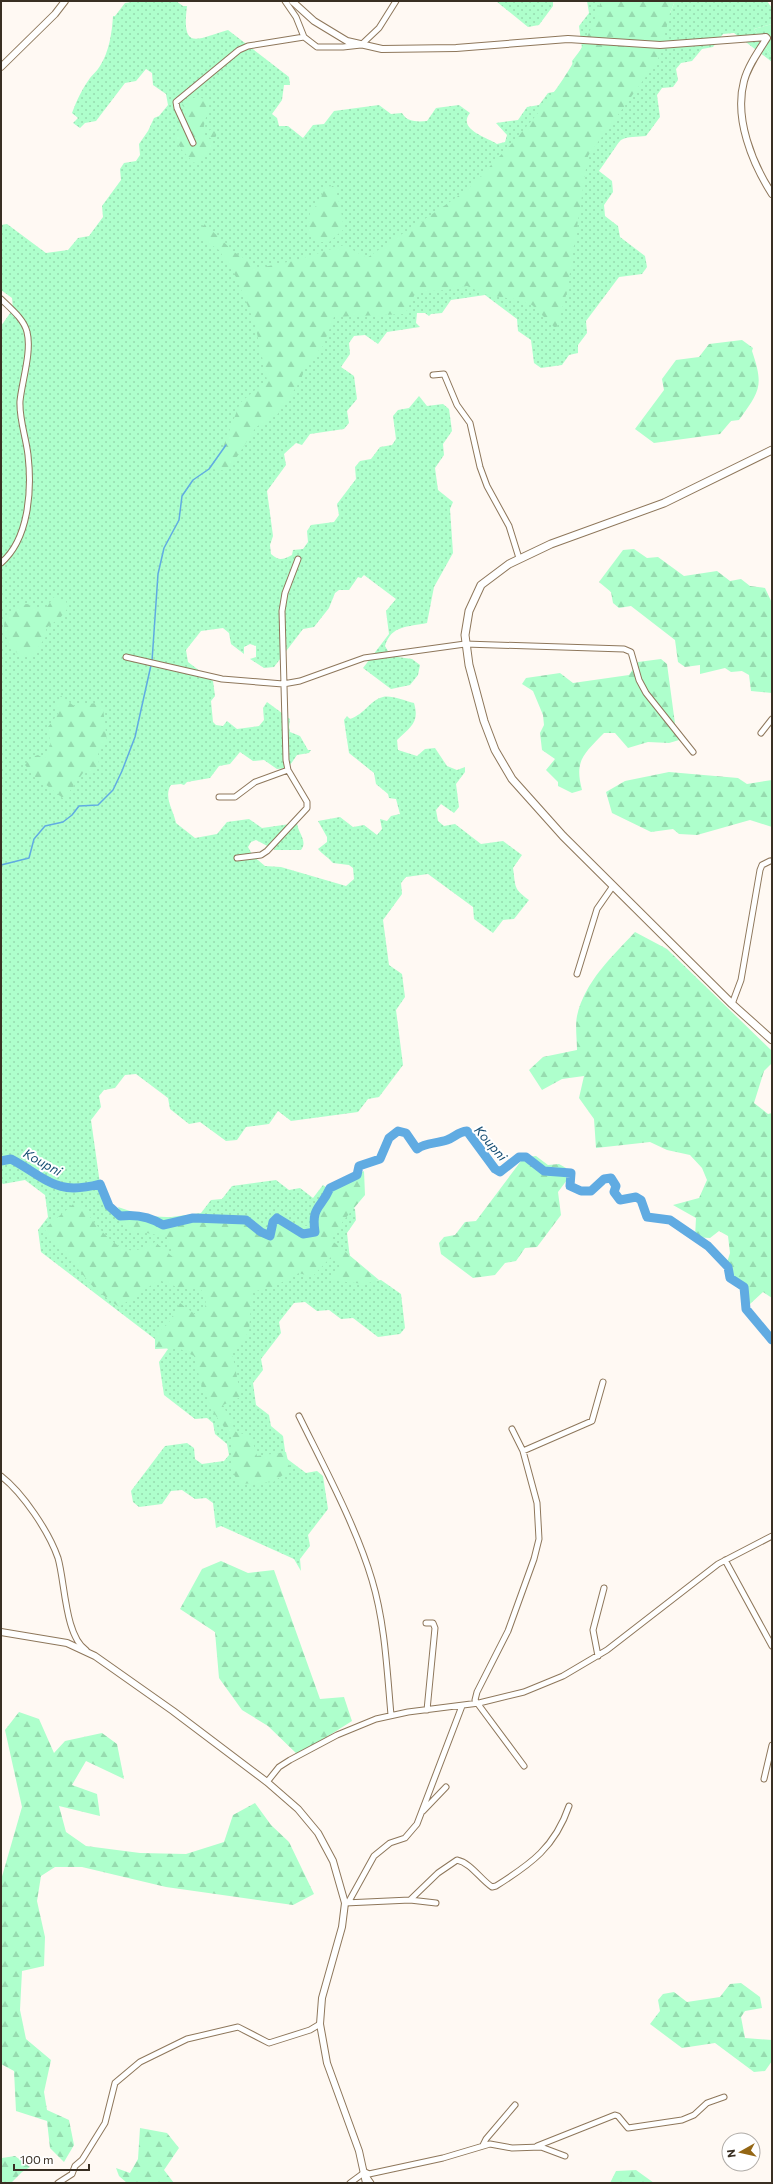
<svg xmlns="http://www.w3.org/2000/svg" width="773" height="2184" viewBox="0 0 773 2184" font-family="Commissioner,sans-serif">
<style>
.grass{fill:url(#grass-dots)}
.forest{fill:url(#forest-firs)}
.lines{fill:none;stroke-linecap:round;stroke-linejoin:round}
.stream{stroke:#60abe2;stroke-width:1.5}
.river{stroke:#60abe2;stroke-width:9}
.minor-casing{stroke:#8e775b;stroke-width:7}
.tertiary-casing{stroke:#8e775b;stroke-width:8}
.secondary-casing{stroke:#8e775b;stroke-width:9}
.minor{stroke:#fff;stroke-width:5}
.tertiary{stroke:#fff;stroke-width:6}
.secondary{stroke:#fff;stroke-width:7}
.labels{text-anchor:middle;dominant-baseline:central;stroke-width:4;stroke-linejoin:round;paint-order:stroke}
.water-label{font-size:13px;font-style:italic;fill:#154d72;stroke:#fff}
</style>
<defs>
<pattern id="grass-dots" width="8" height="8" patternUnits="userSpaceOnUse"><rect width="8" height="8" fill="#aeffcc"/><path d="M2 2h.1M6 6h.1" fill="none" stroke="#96dbaf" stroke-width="1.8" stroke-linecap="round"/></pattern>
<pattern id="forest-firs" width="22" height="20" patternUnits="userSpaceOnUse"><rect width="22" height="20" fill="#aeffcc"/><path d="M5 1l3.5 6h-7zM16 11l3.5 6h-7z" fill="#96dbaf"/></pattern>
</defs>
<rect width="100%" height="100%" fill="#fff9f3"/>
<path class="grass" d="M 138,1 L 176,1 L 183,6 L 187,6 C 181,53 198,38 228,30 L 289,77 L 290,85 L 284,85 L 282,100 L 272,114 L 277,118 L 279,126 L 288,126 L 303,138 L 313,125 L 324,124 L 334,111 L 379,105 L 391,114 L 402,113 C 407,122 417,122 427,121 L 436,108 L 459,105 L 470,113 C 457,129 486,137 497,144 L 505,142 L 507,135 L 496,123 L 518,120 L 527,107 L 539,105 L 548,93 L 559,91 L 574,72 L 572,61 L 582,48 L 579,26 L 589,13 L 587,1 L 647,1 L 670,13 L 675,1 L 767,1 L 772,8 L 772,24 L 754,29 L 772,57 L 772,62 L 734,33 L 723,34 L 713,47 L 702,49 L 692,61 L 681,63 L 676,69 L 678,80 L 673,87 L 662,88 L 657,95 L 660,117 L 646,136 C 637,137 628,136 621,140 C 619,141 603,166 599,171 L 612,181 L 613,192 L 604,205 L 605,216 L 618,226 L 620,237 L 645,256 L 647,267 L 642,274 L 619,277 L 586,321 L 587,333 L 578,345 L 578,353 L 569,355 L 562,365 L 541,368 L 534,363 L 531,340 L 518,331 L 517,319 L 485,295 L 451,300 L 442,313 L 431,314 L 429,316 L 425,313 L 417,313 L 416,323 L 420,327 L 387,332 L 378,344 L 365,335 L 354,336 L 349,343 L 350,354 L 341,367 L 354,376 L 357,399 L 347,411 L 349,423 L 344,429 L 310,434 L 302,445 L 296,443 L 284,454 L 286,465 L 267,491 L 273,536 L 270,545 L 271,554 C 279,561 282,560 292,555 L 293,550 L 303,549 L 308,542 L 307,531 L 311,525 L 334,522 L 339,515 L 337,504 L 356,479 L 355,467 L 360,461 L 371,459 L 380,447 L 392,445 L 396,439 L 393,416 L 398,410 L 409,408 L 419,396 L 427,406 L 443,404 L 449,409 L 452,431 L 443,444 L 444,455 L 435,468 L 438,490 L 453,502 L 450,509 L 453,553 L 434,587 L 427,623 C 408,627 391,625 385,646 L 391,656 L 412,659 L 420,665 L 418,675 L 410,685 L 391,689 L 363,668 L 389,634 L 386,611 L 396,599 L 364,575 L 361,578 L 358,577 L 349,590 L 339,590 L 335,593 L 329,608 L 314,627 L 303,629 L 274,667 L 264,668 L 250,659 L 256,657 L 256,646 L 250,644 L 244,647 L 244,654 L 231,644 L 229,633 L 223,628 L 201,631 L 186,650 L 188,662 L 213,681 L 215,696 L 211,701 L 213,722 L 216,725 L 223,726 L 227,721 L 237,729 L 259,726 L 264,720 L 263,708 L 267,702 L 290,719 L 289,727 L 290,732 L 300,736 L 308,750 L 311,750 L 309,753 L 297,755 L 288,768 L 277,769 L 264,760 L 253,761 L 240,752 L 230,764 L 219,766 L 210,778 L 187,782 L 184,785 L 181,784 L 171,785 C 163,797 174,811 176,823 L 195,838 L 217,834 L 227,822 L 249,819 L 262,828 L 297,823 C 298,833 308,841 301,850 L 275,850 L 256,840 L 251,842 L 248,847 L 253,856 L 265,866 L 281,867 L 346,886 L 354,879 L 353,868 L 349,865 L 333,863 C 328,857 322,854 318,849 L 327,842 L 327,837 L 318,821 L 340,817 L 353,827 L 364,825 L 377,835 L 382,829 L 380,819 L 387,821 L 391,816 L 400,814 L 396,799 L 389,798 L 388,794 L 376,784 L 374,773 L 349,753 L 344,720 L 347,716 L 350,719 C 365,714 370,700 383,697 C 391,695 405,701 414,703 C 420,723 410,727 397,740 L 398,750 L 417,756 L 425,749 L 435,748 L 447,766 L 457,770 L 465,767 L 465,772 L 456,784 L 459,807 L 454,813 L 441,804 L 436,810 L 438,821 L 444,826 L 455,824 L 481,844 L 503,841 L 522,855 L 513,868 C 516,888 513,888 529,900 L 514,919 L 503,920 L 493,933 L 474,919 L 473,907 L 428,874 L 406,877 L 401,883 L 402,894 L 383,920 L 389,965 L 402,974 L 405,997 L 396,1010 L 403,1065 L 379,1097 L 368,1099 L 358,1112 L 291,1121 L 278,1111 L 269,1124 L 246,1127 L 237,1140 L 226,1141 L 200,1122 L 189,1124 L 170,1109 L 168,1098 L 136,1074 L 125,1075 L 115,1088 L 104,1090 L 99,1096 L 101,1107 L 91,1120 L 102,1198 L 134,1222 L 201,1213 L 211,1200 L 222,1199 L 232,1186 L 276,1180 L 289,1190 L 300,1188 L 313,1198 L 323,1185 L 355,1209 L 356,1220 L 347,1233 L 351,1267 L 370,1281 L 381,1280 L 401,1294 L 405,1328 L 400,1334 L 378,1337 L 353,1318 L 341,1319 L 329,1310 L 317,1311 L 305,1302 L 294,1303 L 279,1322 L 281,1333 L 261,1359 L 263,1370 L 253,1383 L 256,1405 L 269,1415 L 271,1426 L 283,1436 L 286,1458 L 306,1473 L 317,1471 L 323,1476 L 328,1509 L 308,1535 L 310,1546 L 300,1559 L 301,1571 L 294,1559 L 221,1526 L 216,1528 L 213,1503 L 206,1498 L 195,1499 L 182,1490 L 171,1491 L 162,1504 L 139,1507 L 133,1502 L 131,1491 L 165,1446 L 187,1443 L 194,1448 L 195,1459 L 202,1464 L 224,1461 L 229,1455 L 227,1444 L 215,1434 L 213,1423 L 207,1418 L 195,1419 L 164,1395 L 159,1362 L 168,1349 L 41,1252 L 38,1230 L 48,1217 L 45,1195 L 25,1180 L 3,1184 L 1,1182 L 1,326 L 13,309 L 12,298 L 1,290 L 1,225 L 7,224 L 46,253 L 68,250 L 78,238 L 89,236 L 103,217 L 102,206 L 121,180 L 120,169 L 124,163 L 136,161 L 140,155 L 139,144 L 148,131 L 154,118 L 159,116 L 168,105 L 166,94 L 153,85 L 152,73 L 146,69 L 136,81 L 125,83 L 96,121 L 85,123 L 80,128 L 73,123 L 78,118 L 72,113 C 77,100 82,89 90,78 C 93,74 97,71 100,66 C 109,52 112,33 113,16 L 115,16 L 125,3 Z
M 496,1 L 553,1 L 553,6 L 539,25 L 528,27 Z"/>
<path class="forest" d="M 601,1 L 675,1 L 670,13 L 658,60 L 588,156 L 567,292 L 556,329 L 532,305 L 514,299 L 487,295 L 467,286 L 446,290 L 416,292 L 405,314 L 334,317 L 323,346 L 305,366 L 301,380 L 277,415 L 256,427 L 228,471 L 212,469 L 222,450 L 240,403 L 267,380 L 255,324 L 236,277 L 219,250 L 195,234 L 205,224 L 234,252 L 259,268 L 297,260 L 344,245 L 367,258 C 399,235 433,215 465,191 C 476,183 485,171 495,161 C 539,116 582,63 601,1 Z
M 772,24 L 772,57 L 754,29 Z
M 197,97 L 209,100 L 210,102 L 204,125 L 203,134 L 213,148 L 194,163 L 181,149 L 175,137 L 177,132 L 186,124 L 185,108 L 182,105 L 187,100 Z
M207.5 134a4.5 4.5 0 1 1 9 0a4.5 4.5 0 1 1-9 0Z
M 333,186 C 338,191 343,221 344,229 L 329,242 L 317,242 L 308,233 L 310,213 L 321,200 L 322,192 L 325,187 Z
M 742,340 L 753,348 L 752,351 C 764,386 760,391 739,420 L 731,421 L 720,434 L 654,443 L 635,429 L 664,390 L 662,379 L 676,360 L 699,357 L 709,344 Z
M 634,549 L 647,558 L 658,557 L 684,576 L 717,571 L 730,581 L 741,579 L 750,586 L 765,588 L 772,603 L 772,693 L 751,691 L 749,675 L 742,671 L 731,672 L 725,668 L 700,674 L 700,665 L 685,667 L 678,662 L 675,640 L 631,606 L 619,608 L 613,603 L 611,592 L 599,582 L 623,550 Z
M 54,597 L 66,601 L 68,608 L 60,618 L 46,628 L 47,635 L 33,655 L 21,656 C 10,648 0,632 6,617 C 10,612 16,611 21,605 L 27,604 L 41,609 L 47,607 Z
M 661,659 L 667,664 L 676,731 L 686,738 L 669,743 L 648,742 L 628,748 L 615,733 L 604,733 C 584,754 574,760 582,790 L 572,793 L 558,786 L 558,782 L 546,770 L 555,759 L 542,750 L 540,733 L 544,725 L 543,715 L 533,691 L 522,684 L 526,678 L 560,673 L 573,683 L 629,675 L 638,662 Z
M 61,696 L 74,706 L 96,703 L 103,708 L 107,741 L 98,754 L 99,765 L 94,772 L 83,773 L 64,799 L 45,784 L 44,779 L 38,780 L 25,765 L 32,757 L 38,755 L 44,759 L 51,749 L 48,727 L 58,714 L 56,703 Z
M 669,772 L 738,778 L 747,784 L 772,780 L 772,827 L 750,820 L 697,835 L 679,834 L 673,829 L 651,832 L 612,813 L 606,792 L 625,781 Z
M 635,932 L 667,949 L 772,1051 L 772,1063 L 764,1071 L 754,1103 L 768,1114 L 772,1113 L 772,1298 L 763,1292 L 750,1304 L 725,1269 L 730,1253 L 728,1236 L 719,1231 L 710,1238 L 695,1237 L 696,1218 L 673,1205 L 699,1198 L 707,1180 L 702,1168 L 690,1155 L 667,1150 L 650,1142 L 596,1148 L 594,1119 L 579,1098 L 584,1076 L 562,1079 L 542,1090 L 529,1070 L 543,1057 L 577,1050 C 577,1039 575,1026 577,1016 C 585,981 612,957 635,932 Z
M 536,1156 L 548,1165 L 559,1164 L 566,1168 L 567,1180 L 558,1192 L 561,1215 L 537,1247 L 525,1248 L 516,1261 L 505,1263 L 495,1275 L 473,1278 L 441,1254 L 439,1243 L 444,1237 L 455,1235 L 465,1222 L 476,1221 L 524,1157 Z
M 364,1171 L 365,1195 L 344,1220 L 330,1239 L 379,1280 L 365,1284 L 328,1280 L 343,1267 L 332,1256 L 312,1277 L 299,1273 L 273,1287 L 252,1292 L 249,1332 L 232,1352 L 241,1397 L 223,1405 L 236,1432 L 251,1436 L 257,1456 L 286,1452 L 290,1470 L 273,1482 L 240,1484 L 231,1470 L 231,1437 L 214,1413 L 202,1387 L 194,1356 L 178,1348 L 155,1349 L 155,1334 L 168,1324 L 180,1303 L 196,1315 L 205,1310 L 206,1298 L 200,1288 L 177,1287 L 159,1280 L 119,1307 L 95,1289 L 44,1229 L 78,1200 C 89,1216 115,1255 137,1250 C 143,1249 149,1245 155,1242 L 174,1258 L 167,1237 L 147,1233 L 130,1233 L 118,1207 L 145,1216 L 230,1220 L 256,1226 L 276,1224 L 309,1226 L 333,1187 Z
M 221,1561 L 248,1573 L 274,1570 L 320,1699 L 344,1697 L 352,1721 L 298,1755 L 268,1726 L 242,1710 L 219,1678 L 215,1632 L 180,1609 L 202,1569 Z
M 19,1712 L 39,1719 L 54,1753 L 65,1741 L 102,1733 L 117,1744 L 124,1779 L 86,1761 L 72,1785 L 97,1794 L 100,1816 L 59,1806 L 66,1832 L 86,1846 L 140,1853 L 186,1854 L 224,1842 L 233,1815 L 255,1803 L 271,1825 L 289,1842 L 314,1894 L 293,1905 L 166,1887 L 82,1867 L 55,1867 L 41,1876 L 37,1901 L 45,1937 L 44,1966 L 22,1971 L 20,2010 L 26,2039 L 51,2060 L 44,2092 L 47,2110 L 69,2120 L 74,2145 L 64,2162 L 50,2148 L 47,2121 L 16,2111 L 14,2071 L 1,2064 L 1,1880 L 22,1807 L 5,1730 Z
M 741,1983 L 760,1997 L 762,2008 L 745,2011 L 741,2017 L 745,2038 L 772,2040 L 772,2061 L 765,2071 L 754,2072 L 715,2043 L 682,2048 L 650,2024 L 660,2011 L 658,2000 L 663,1994 L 674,1992 L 687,2002 L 720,1997 L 730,1984 Z
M 140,2128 L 167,2133 L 179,2148 L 164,2170 L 174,2183 L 127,2183 L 119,2176 L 116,2168 L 130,2173 L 138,2159 Z
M 15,2156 L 30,2167 L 22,2172 L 11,2183 L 1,2183 L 2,2158 Z
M 636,2170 L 654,2183 L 610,2183 L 616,2171 Z"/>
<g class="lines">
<path class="stream" d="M 152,661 L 158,574 L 164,548 L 179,520 L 182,496 L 193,480 L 209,469 L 226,445
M 1,865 L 29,858 L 34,839 L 45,826 L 63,822 L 72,815 L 79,806 L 98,805 L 113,790 L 122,771 L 135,737 L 151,665"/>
<path class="river" d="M 1,1161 L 11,1159 C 48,1179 55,1196 100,1184 L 109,1206 L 120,1216 C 136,1214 149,1216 163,1225 L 193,1218 L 246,1220 L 261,1232 L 270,1236 L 273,1222 L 277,1218 L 303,1234 L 315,1232 C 311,1206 321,1209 330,1188 L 357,1175 L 359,1166 L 380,1159 L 389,1138 L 398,1131 L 406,1133 L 417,1149 C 426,1142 436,1144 447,1140 C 455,1137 458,1132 467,1131 L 495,1169 L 500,1172 L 519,1157 L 526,1157 L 544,1171 L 571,1173 L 570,1186 L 581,1191 L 591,1191 L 604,1179 L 611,1178 L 616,1186 L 614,1192 L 620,1200 L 636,1197 L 641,1200 L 647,1217 L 670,1220 L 708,1246 L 728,1267 L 730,1278 L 744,1287 L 746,1309 L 772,1340"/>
<g class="minor-casing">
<path id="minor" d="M 285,1 L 296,17 L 304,37 L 317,47 L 343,47 L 361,45 L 379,28 L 396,1
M 193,143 L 177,108 L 176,102 L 239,50 L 248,46 L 304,37
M 1,299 C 10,308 24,319 27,332 C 32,351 22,381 20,401 C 19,419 26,437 28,455 C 32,490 29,539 1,563
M 433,375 L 444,374 L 457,405 L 470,423 L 480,467 L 487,486 L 509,526 L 519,558
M 126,657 L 222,679 L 283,684 L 300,681 L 364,658 L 465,644 L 624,649 L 631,652 L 639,680 L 646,693 L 693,752
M 761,733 L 772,719
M 219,797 L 235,797 L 255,782 L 288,770 L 286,760 L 282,611 L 285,593 L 298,559
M 237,858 L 261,855 L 267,851 L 307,808 L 307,802 L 288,770
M 577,974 L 597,909 L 613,886
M 732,1004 L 741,980 L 760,870 L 762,865 L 770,861
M 299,1416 C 324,1467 356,1526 372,1580 C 385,1623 387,1671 391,1715
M 512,1429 L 523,1451 L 537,1503 L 539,1539 L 534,1559 L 508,1631 L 477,1692 L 475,1700 L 524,1766
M 523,1451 L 592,1421 L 603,1382
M 1,1476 C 23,1493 49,1532 58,1558 C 65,1582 65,1636 86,1650
M 725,1560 L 772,1646
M 426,1623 L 433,1623 L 435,1628 L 427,1710
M 598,1656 L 593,1630 L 604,1588
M 764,1779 L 772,1745
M 267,1782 L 279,1767 L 290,1760 L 337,1735 L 376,1719 L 408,1712 L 479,1703 L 524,1692 L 563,1676 L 607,1650 L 718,1564 L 772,1536
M 423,1811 L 446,1787
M 410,1900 L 438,1873 L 457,1860 C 471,1863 480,1879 492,1887 L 496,1886 C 531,1864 555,1847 569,1806
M 345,1903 L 410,1900 L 436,1903
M 348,1903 L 374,1856 L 390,1843 L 405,1838 L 417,1824 L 462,1706
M 483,2145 L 486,2139 L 515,2105
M 537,2146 L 615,2115 L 618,2116 L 628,2128 L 682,2120 L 694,2115 L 707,2103 L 724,2097
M 366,2176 L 371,2183
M 58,2183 L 72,2174 L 75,2166 L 82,2160 L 105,2123 L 115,2083 L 140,2062 L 187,2039 L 238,2027 L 269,2043 L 310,2030 L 320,2024
M 350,2183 L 365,2172 L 369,2174 L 443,2158 L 490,2144 L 512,2148 L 541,2147 L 565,2156"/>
</g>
<g class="tertiary-casing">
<path id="tertiary" d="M 292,1 L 314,21 L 347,41 L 382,49 L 456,48 L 568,39 L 660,45 L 766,37 L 767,38 C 758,52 748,66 744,81 C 734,118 752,163 772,194
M 1,67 L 55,14 L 65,1
M 1,1632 L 67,1643 L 95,1656 L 173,1711 L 267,1782 L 298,1809 L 318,1833 L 333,1861 L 345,1903 L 342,1927 L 322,1998 L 320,2024 L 327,2063 L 359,2151 L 366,2183"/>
</g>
<g class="secondary-casing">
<path id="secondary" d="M 772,450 L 664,503 L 551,544 L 509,564 L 481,585 L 469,611 L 465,635 L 469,665 L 484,721 L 495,750 L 512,779 L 563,836 L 732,1004 L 772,1040"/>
</g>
<use href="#minor" class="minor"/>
<use href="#tertiary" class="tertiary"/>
<use href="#secondary" class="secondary"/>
</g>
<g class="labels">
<g class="water-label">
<text transform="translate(491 1143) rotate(49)">Koupni</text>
<text transform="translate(43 1162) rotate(29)">Koupni</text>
</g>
</g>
<rect width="773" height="2184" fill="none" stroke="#392f23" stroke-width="4"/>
<g transform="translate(741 2152) rotate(262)"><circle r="19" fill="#ffffff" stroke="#b0aca7"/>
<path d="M0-3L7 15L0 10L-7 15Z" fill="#946614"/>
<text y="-6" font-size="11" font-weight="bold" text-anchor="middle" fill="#392f23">N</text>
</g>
<path d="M14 2164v6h75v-6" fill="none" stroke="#392f23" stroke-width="2"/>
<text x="20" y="2164" font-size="12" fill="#392f23" stroke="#ffffff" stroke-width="3" paint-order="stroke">100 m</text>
</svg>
